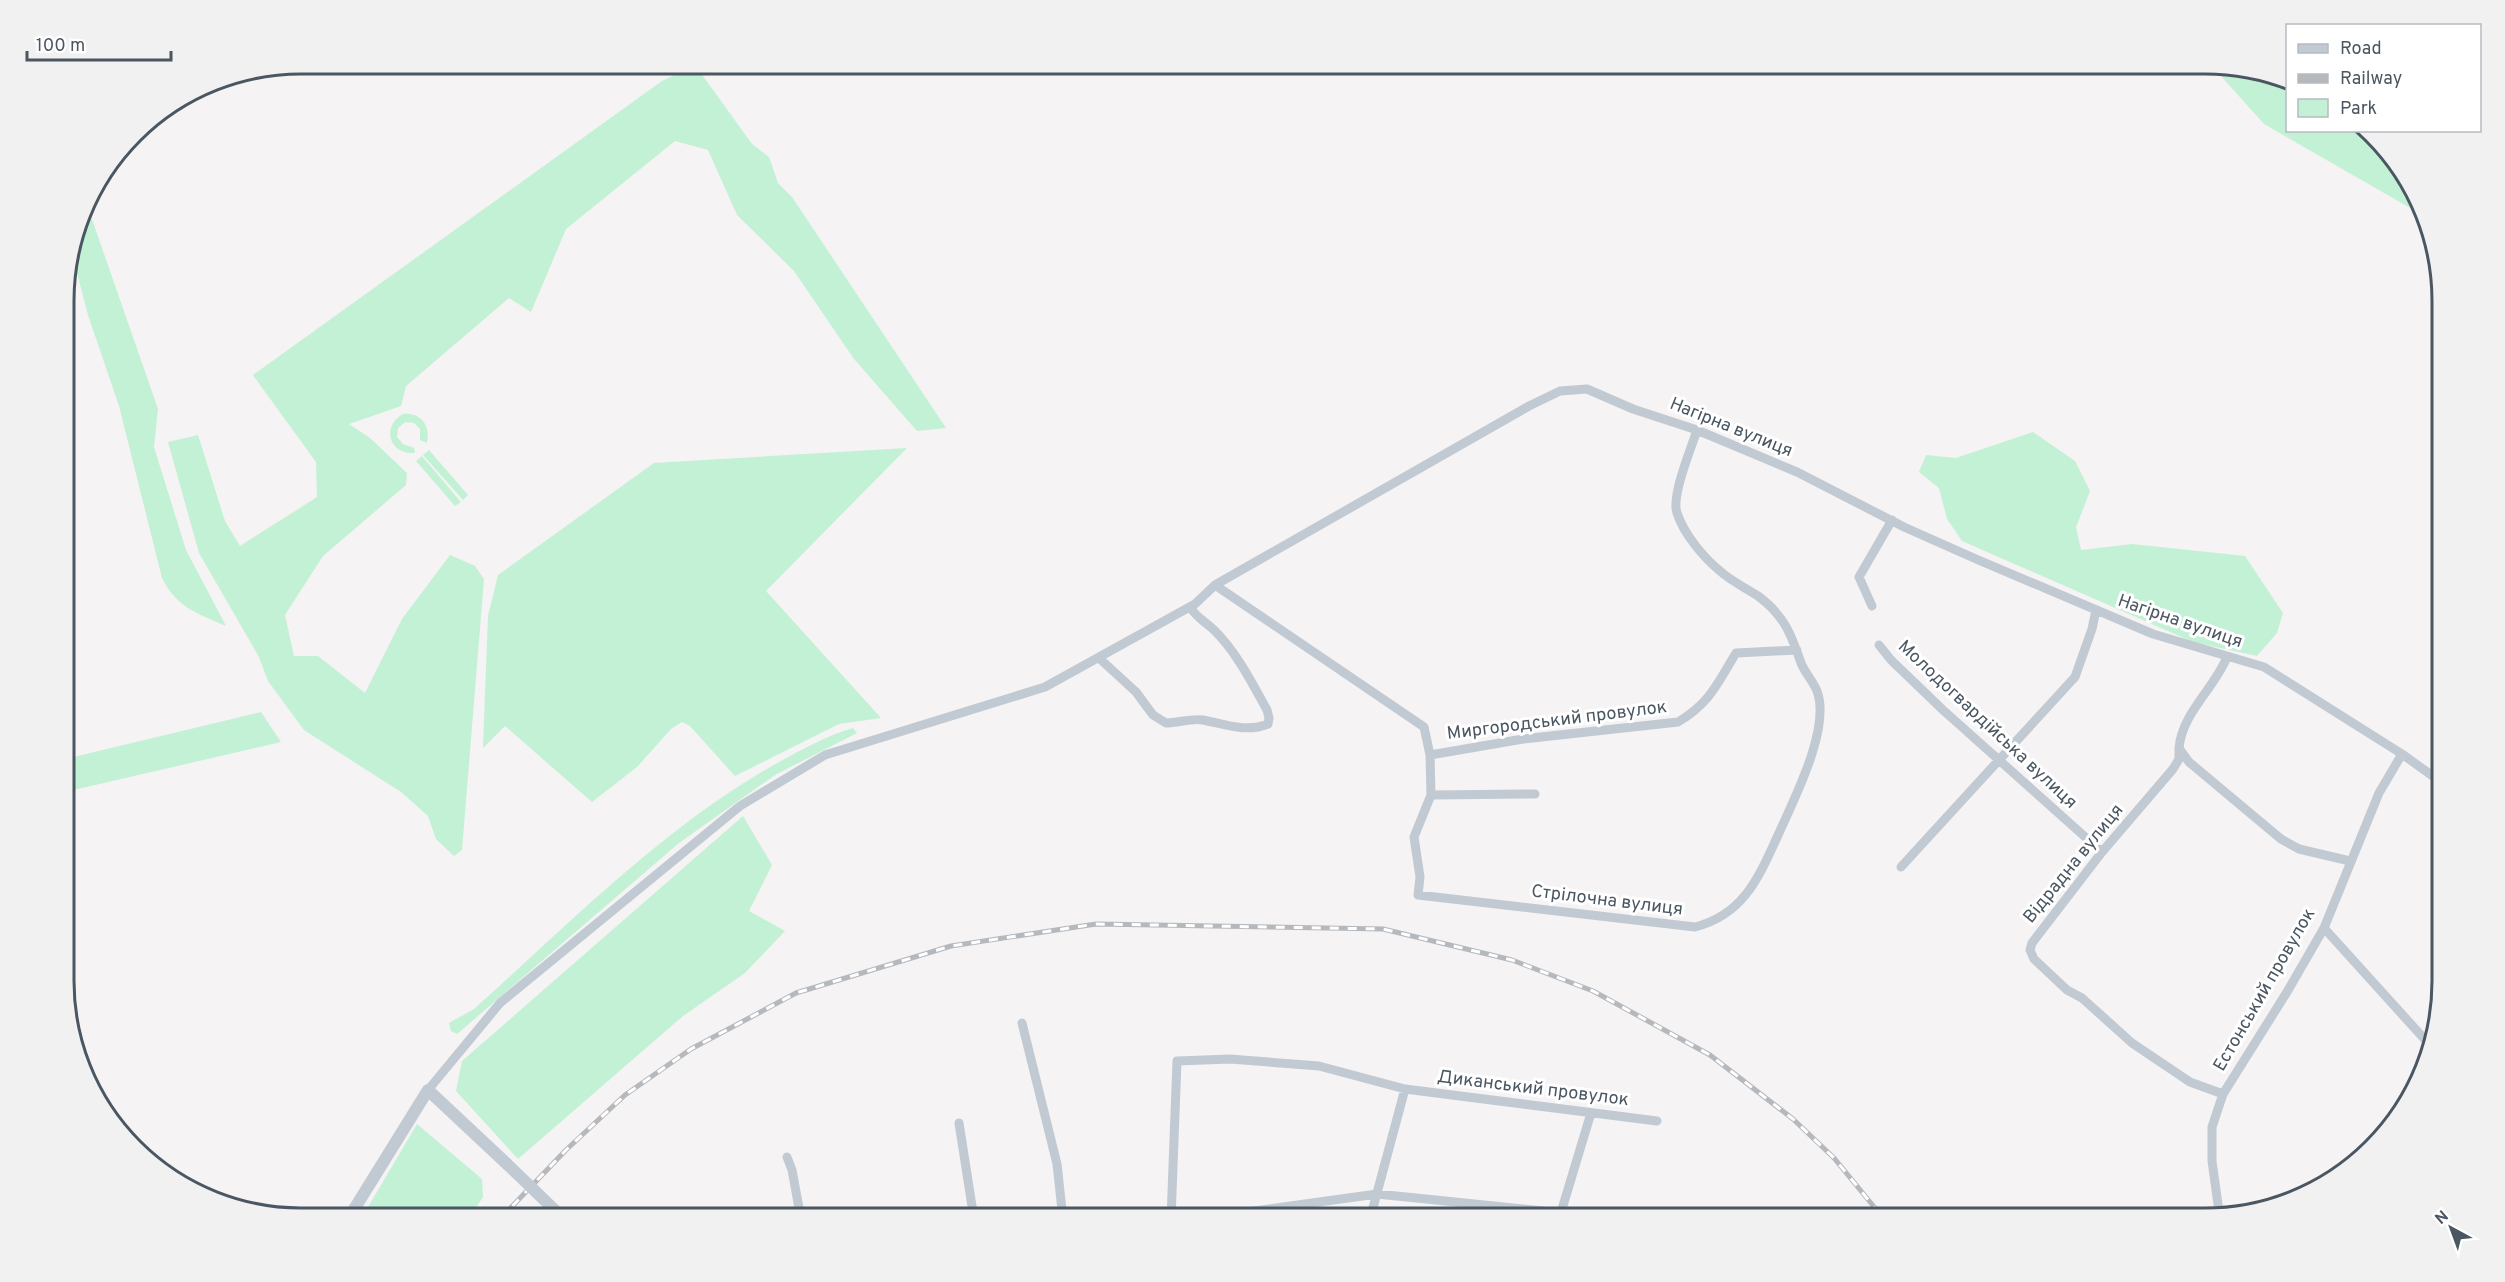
<svg xmlns="http://www.w3.org/2000/svg" width="2505" height="1282" viewBox="0 0 2505 1282" font-family="Overpass,sans-serif">
<style>
.green{fill:#c3f1d5}
.lines{fill:none;stroke-linecap:round;stroke-linejoin:round}
.minor{stroke:#c1cad2;stroke-width:9}
.tertiary{stroke:#c1cad2;stroke-width:12}
.rail-casing{stroke:#b5b8bd;stroke-width:5}
.rail{stroke:#fff;stroke-width:3;stroke-dasharray:9;stroke-linecap:butt}
.tertiary-bridge{stroke:#c1cad2;stroke-width:12}
.labels{text-anchor:middle;dominant-baseline:central;stroke-width:6;stroke-linejoin:round;paint-order:stroke}
.street-label{font-size:18px;fill:#4a5661;stroke:#fff}
.rim{fill:none;stroke:#4a5661;stroke-width:3}
</style>
<rect width="100%" height="100%" fill="#f5f3f3"/>
<path class="green" d="M 695,65 L 752,144 L 769,157 L 778,183 L 792,197 L 946,428 L 917,431 L 854,359 L 794,271 L 737,215 L 708,150 L 675,141 L 566,229 L 531,312 L 509,298 L 406,386 L 401,406 L 349,424 L 370,438 L 407,473 L 406,485 L 323,556 L 285,615 L 294,656 L 318,656 L 365,693 L 402,619 L 450,555 L 475,566 L 484,579 L 462,850 L 454,856 L 436,839 L 428,816 L 401,792 L 304,730 L 268,681 L 259,657 L 199,553 L 168,442 L 198,435 L 225,521 L 240,546 L 317,497 L 316,462 L 253,375 L 662,81 Z
M 2212,66 L 2287,82 L 2288,130 L 2362,131 L 2393,156 L 2426,217 L 2264,124 Z
M 86,202 L 158,409 L 154,447 L 186,550 L 226,626 C 197,613 177,608 162,578 L 119,406 L 88,315 L 72,254 Z
M 403,414 C 420,412 431,425 427,443 L 420,440 L 420,429 L 414,423 L 405,422 L 398,428 L 397,437 L 403,444 L 414,448 L 415,453 C 390,455 380,427 403,414 Z
M 2033,432 L 2075,461 L 2090,491 L 2076,527 L 2081,550 L 2132,544 L 2245,556 L 2283,613 L 2277,633 L 2257,656 L 2193,642 L 1962,541 L 1947,519 L 1939,488 L 1919,472 L 1926,455 L 1956,458 Z
M 907,448 L 766,591 L 881,718 L 839,724 L 735,776 L 690,726 L 682,722 L 671,729 L 637,767 L 592,802 L 505,726 L 483,748 L 488,616 L 498,575 L 654,463 Z
M 429,450 L 468,495 L 463,500 L 423,455 Z
M 422,456 L 461,502 L 455,506 L 416,461 Z
M 261,712 L 281,742 L 65,792 L 65,759 Z
M 853,728 L 857,733 L 775,775 L 679,843 L 457,1034 L 451,1031 L 449,1023 L 474,1009 C 570,923 666,825 779,762 C 803,749 826,736 853,728 Z
M 743,816 L 772,865 L 749,911 L 785,931 L 745,973 L 683,1016 L 518,1159 L 456,1091 L 462,1061 Z
M 417,1124 L 482,1179 L 483,1197 L 468,1219 L 361,1219 Z"/>
<g class="lines">
<path class="minor" d="M 1215,585 L 1424,727 L 1430,755 L 1431,795 L 1414,837 L 1420,877 L 1418,895 L 1695,927 C 1745,914 1759,876 1779,833 C 1794,799 1831,728 1817,691 C 1813,681 1805,673 1801,663 C 1791,634 1784,615 1758,596 C 1746,588 1731,581 1720,571 C 1703,557 1684,534 1677,513 C 1671,496 1691,449 1697,430
M 1872,606 L 1859,577 L 1892,520
M 1879,645 L 1891,660 L 1943,710 L 2102,852
M 2227,657 C 2214,689 2182,713 2179,748 L 2189,762 L 2281,839 L 2299,849 L 2350,861
M 1099,658 L 1136,692 L 1153,715 L 1166,723 C 1178,723 1191,718 1203,720 C 1224,724 1246,733 1268,724 L 1269,718 L 1267,710 C 1252,683 1236,651 1213,629 C 1204,621 1196,617 1190,607
M 2179,748 L 2179,759 L 2173,769 L 2102,852 L 2032,943 L 2030,950 L 2034,959 L 2067,990 L 2082,998 L 2132,1043 L 2190,1082 L 2223,1094
M 1430,755 L 1523,739 L 1678,722 C 1710,703 1717,684 1736,653 L 1797,650
M 1431,795 L 1535,794
M 1901,867 L 2075,677 L 2092,629 L 2096,610
M 2324,928 L 2428,1043
M 1022,1023 L 1057,1164 L 1063,1219
M 428,1090 L 500,1003 L 740,806 L 825,755 L 1045,687 L 1195,604 L 1215,585 L 1529,406 L 1560,391 L 1587,389 L 1633,409 L 1697,430 L 1797,472 L 1904,527 L 1976,559 L 2153,634 L 2264,667 L 2402,754 L 2441,782
M 959,1123 L 974,1219
M 787,1157 L 792,1170 L 801,1219
M 1171,1219 L 1177,1061 L 1230,1059 L 1319,1066 L 1405,1089 L 1657,1121
M 1196,1219 L 1377,1194 L 1620,1219
M 1370,1219 L 1405,1089
M 1559,1219 L 1591,1113
M 2220,1219 L 2212,1161 L 2212,1127 L 2223,1094 L 2287,992 L 2324,928 L 2379,793 L 2402,754"/>
<path class="tertiary" d="M 348,1219 L 428,1090 L 507,1164"/>
<g class="rail-casing">
<path id="rail" d="M 500,1219 L 566,1150 L 625,1095 L 691,1049 L 796,993 L 951,946 L 1096,924 L 1383,929 L 1512,960 L 1593,991 L 1710,1055 L 1793,1119 L 1834,1158 L 1884,1219"/>
</g>
<use href="#rail" class="rail"/>
<path class="tertiary-bridge" d="M 507,1164 L 563,1218"/>
</g>
<g class="labels">
<g class="street-label">
<text transform="translate(1731 428) rotate(22)">Нагірна вулиця</text>
<text transform="translate(2180 622) rotate(19)">Нагірна вулиця</text>
<text transform="translate(1557 721) rotate(-7)">Миргородський провулок</text>
<text transform="translate(1987 725) rotate(43)">Молодогвардійська вулиця</text>
<text transform="translate(2074 864) rotate(-51)">Відрадна вулиця</text>
<text transform="translate(1607 901) rotate(7)">Стрілочна вулиця</text>
<text transform="translate(2265 990) rotate(-60)">Естонський провулок</text>
<text transform="translate(1533 1089) rotate(7)">Диканський провулок</text>
</g>
</g>
<path d="M0 0H2505V1282H0ZM301 74H2205A227 227 0 0 1 2432 301V981A227 227 0 0 1 2205 1208H301A227 227 0 0 1 74 981V301A227 227 0 0 1 301 74Z" fill="#f1f1f2" fill-rule="evenodd"/>
<path class="rim" d="M301 74H2205A227 227 0 0 1 2432 301V981A227 227 0 0 1 2205 1208H301A227 227 0 0 1 74 981V301A227 227 0 0 1 301 74Z"/>
<rect x="2286" y="24" width="195" height="108" fill="#ffffff" stroke="#b7bbc0" stroke-width="1.5"/>
<rect x="2298" y="44" width="30" height="9" fill="#c1cad2" stroke="#b7bbc0" stroke-width="1.5"/>
<text x="2340" y="54" font-size="18" fill="#4a5661">Road</text>
<rect x="2298" y="74" width="30" height="9" fill="#b5b8bd" stroke="#b7bbc0" stroke-width="1.5"/>
<text x="2340" y="84" font-size="18" fill="#4a5661">Railway</text>
<rect x="2298" y="99" width="30" height="18" fill="#c3f1d5" stroke="#b7bbc0" stroke-width="1.5"/>
<text x="2340" y="114" font-size="18" fill="#4a5661">Park</text>
<g transform="translate(2451 1228) rotate(319)" stroke="#ffffff" stroke-width="4.5" paint-order="stroke">
<path d="M0-4.5L10 22L0 15L-10 22Z" fill="#4a5661"/>
<text y="-9" font-size="16" font-weight="bold" text-anchor="middle" fill="#4a5661">N</text>
</g>
<path d="M27 51v9h144v-9" fill="none" stroke="#4a5661" stroke-width="3"/>
<text x="36" y="51" font-size="18" fill="#4a5661" stroke="#ffffff" stroke-width="4.5" paint-order="stroke">100 m</text>
</svg>
